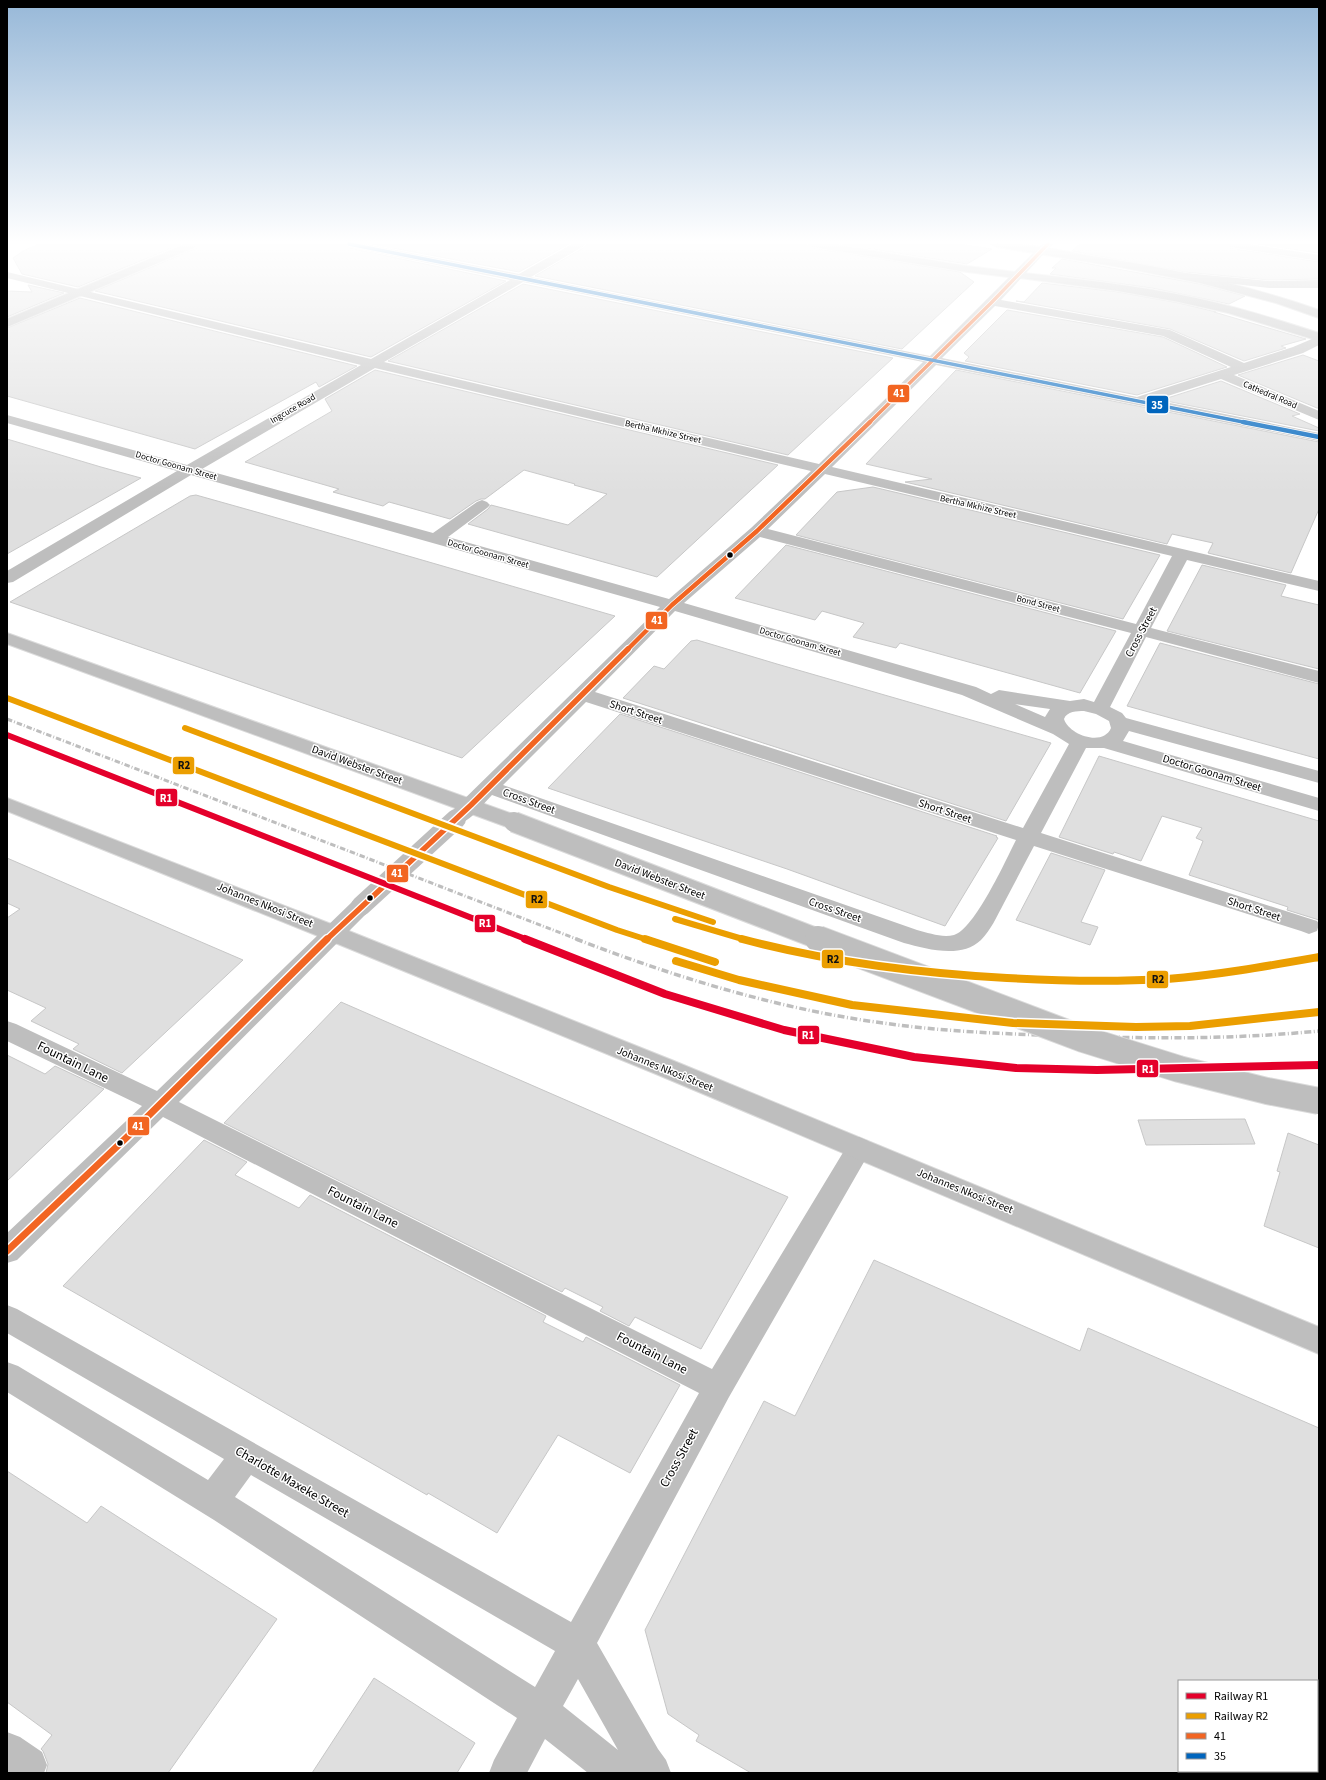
<svg xmlns="http://www.w3.org/2000/svg" width="1326" height="1780" viewBox="0 0 1326 1780" font-family="'Source Sans 3',sans-serif">
<style>
.building{fill:#dfdfdf;stroke:#c7c7c7}
.lines{fill:none;stroke-linecap:round;stroke-linejoin:round}
.major-casing{stroke:#dbdbdb;stroke-width:2}
.highway-casing{stroke:#dbdbdb;stroke-width:2}
.minor{fill:#bebebe;fill-rule:evenodd}
.major{fill:#bebebe;fill-rule:evenodd}
.highway{fill:#bebebe;fill-rule:evenodd}
.rail-far1{stroke:#bebebe;stroke-width:3;stroke-dasharray:5.5 2 1 2;stroke-linecap:butt}
.rail{stroke:#bebebe;stroke-width:3.5;stroke-dasharray:7 2.5 1 2.5;stroke-linecap:butt}
.highway-bridge-far1-casing{stroke:#dbdbdb;stroke-width:22;stroke-linecap:butt}
.highway-bridge-casing{stroke:#dbdbdb;stroke-width:28;stroke-linecap:butt}
.minor-bridge{stroke:#bebebe;stroke-width:20}
.highway-bridge-far1{stroke:#bebebe;stroke-width:20}
.highway-bridge{stroke:#bebebe;stroke-width:26}
.bus-1-far3-casing{stroke:#fff;stroke-width:5}
.bus-1-far2-casing{stroke:#fff;stroke-width:6}
.bus-1-far1-casing{stroke:#fff;stroke-width:8}
.bus-1-casing{stroke:#fff;stroke-width:10}
.bus-2-far1-casing{stroke:#fff;stroke-width:5}
.bus-2-casing{stroke:#fff;stroke-width:6}
.bus-1-far3{stroke:#f26522;stroke-width:3.5}
.bus-1-far2{stroke:#f26522;stroke-width:4.5}
.bus-1-far1{stroke:#f26522;stroke-width:5.5}
.bus-1{stroke:#f26522;stroke-width:7}
.bus-2-far1{stroke:#0065bd;stroke-width:3.5}
.bus-2{stroke:#0065bd;stroke-width:4.5}
.rail-1-far1-casing{stroke:#fff;stroke-width:10}
.rail-1-casing{stroke:#fff;stroke-width:11}
.rail-2-far1-casing{stroke:#fff;stroke-width:10}
.rail-2-casing{stroke:#fff;stroke-width:11}
.rail-1-far1{stroke:#e4002b;stroke-width:6}
.rail-1{stroke:#e4002b;stroke-width:8}
.rail-2-far1{stroke:#eb9e00;stroke-width:6}
.rail-2{stroke:#eb9e00;stroke-width:8}
.bus-dot{fill:#000;stroke:#fff;stroke-width:1.5}
.labels{text-anchor:middle;dominant-baseline:central;stroke-width:3;stroke-linejoin:round;paint-order:stroke}
.far-street-label{font-size:9px;fill:#000;stroke:#fff}
.street-label{font-size:11px;fill:#000;stroke:#fff}
.near-street-label{font-size:13px;fill:#000;stroke:#fff}
.line-badge{stroke:#fff;stroke-width:1.5}
.badge-label{font-size:11px;text-anchor:middle;font-weight:bold;fill:#fff}
.pale-badge-label{font-size:11px;text-anchor:middle;font-weight:bold;fill:#111}
</style>
<rect width="100%" height="100%" fill="#fff"/>
<path class="building" d="M 39,244 L 181,244 L 78,287 L 22,274 L 13,258 L 23,251 Z
M 201,244 L 343,244 L 345,247 L 349,248 L 506,281 L 371,357 L 95,291 L 199,247 Z
M 372,244 L 569,244 L 519,272 Z
M 586,244 L 807,244 L 809,247 L 813,248 L 960,272 L 974,282 L 902,349 L 535,276 L 585,247 Z
M 841,244 L 959,244 L 992,249 L 967,264 Z
M 1080,244 L 1222,244 L 1229,248 L 1319,262 L 1319,279 L 1269,280 L 1185,272 L 1072,251 Z
M 1258,244 L 1319,244 L 1319,253 Z
M 1062,259 L 1200,284 L 1245,296 L 1229,304 L 1152,288 L 1050,274 L 1056,268 L 1052,268 Z
M 1042,283 L 1118,292 L 1179,303 L 1216,312 L 1214,312 L 1306,339 L 1281,346 L 1286,348 L 1244,361 L 1170,329 L 1016,301 L 1024,302 Z
M 523,284 L 893,358 L 788,455 L 388,361 Z
M 28,285 L 64,293 L 7,317 L 7,291 L 32,292 Z
M 80,298 L 357,366 L 319,387 L 316,382 L 195,449 L 7,396 L 7,328 Z
M 1007,310 L 1163,337 L 1227,367 L 1137,395 L 965,361 L 969,357 L 964,353 Z
M 1303,355 L 1319,361 L 1319,408 L 1317,408 L 1238,375 Z
M 375,370 L 778,465 L 657,577 L 468,524 L 488,509 L 491,505 L 568,525 L 607,494 L 574,485 L 575,484 L 524,470 L 485,499 L 481,499 L 476,501 L 450,519 L 389,502 L 383,506 L 333,492 L 339,489 L 245,462 L 332,411 L 325,399 Z
M 956,370 L 1319,442 L 1319,509 L 1291,573 L 1208,553 L 1213,543 L 1172,534 L 1167,544 L 905,482 L 932,479 L 866,464 Z
M 1221,381 L 1300,414 L 1292,416 L 1319,428 L 1319,431 L 1161,400 Z
M 7,439 L 101,467 L 141,478 L 7,554 Z
M 873,487 L 1160,555 L 1123,619 L 796,535 L 837,492 Z
M 196,495 L 260,513 L 615,616 L 462,758 L 10,602 L 190,496 Z
M 786,545 L 1116,631 L 1080,693 L 900,643 L 896,648 L 853,637 L 864,623 L 822,611 L 815,620 L 735,598 Z
M 1202,565 L 1286,585 L 1281,596 L 1319,605 L 1319,669 L 1167,631 Z
M 697,640 L 777,664 L 1051,743 L 1006,821 L 623,698 L 654,666 L 664,669 L 691,641 Z
M 1160,643 L 1319,684 L 1319,759 L 1127,706 Z
M 620,714 L 997,836 L 996,837 L 998,838 L 945,926 L 787,869 L 548,788 Z
M 1099,756 L 1319,821 L 1319,920 L 1287,910 L 1288,907 L 1189,875 L 1203,841 L 1196,838 L 1202,828 L 1162,816 L 1141,861 L 1114,852 L 1113,854 L 1059,837 Z
M 1051,853 L 1105,870 L 1081,922 L 1098,927 L 1090,945 L 1016,920 Z
M 7,858 L 150,920 L 243,960 L 122,1073 L 73,1049 L 79,1044 L 31,1021 L 46,1008 L 7,990 L 7,918 L 20,909 L 7,903 Z
M 341,1002 L 788,1197 L 701,1349 L 635,1317 L 629,1326 L 600,1311 L 603,1307 L 565,1288 L 562,1292 L 224,1123 Z
M 7,1055 L 45,1074 L 55,1066 L 104,1089 L 7,1181 Z
M 1245,1119 L 1255,1144 L 1146,1145 L 1138,1120 Z
M 1288,1133 L 1319,1145 L 1319,1248 L 1264,1226 L 1280,1172 L 1277,1171 Z
M 204,1140 L 247,1162 L 235,1175 L 299,1208 L 310,1195 L 546,1316 L 543,1322 L 583,1342 L 586,1337 L 680,1385 L 630,1473 L 558,1435 L 497,1533 L 428,1493 L 427,1495 L 63,1286 Z
M 874,1260 L 1080,1351 L 1088,1328 L 1319,1428 L 1319,1681 L 1179,1681 L 1179,1773 L 751,1773 L 696,1741 L 699,1735 L 668,1714 L 645,1630 L 764,1401 L 795,1416 Z
M 7,1471 L 87,1523 L 101,1506 L 277,1619 L 168,1773 L 46,1773 L 48,1764 L 43,1751 L 41,1749 L 52,1735 L 7,1702 Z
M 374,1678 L 475,1743 L 457,1773 L 312,1773 Z"/>
<g class="lines">
<g class="major-casing">
<path id="major" d="M 185,244 L 200,244 L 198,246 L 7,327 L 7,319 Z
M 808,244 L 833,244 L 967,266 L 1016,272 L 1022,275 L 1016,278 L 967,272 L 813,247 L 809,246 Z
M 991,244 C 1025,242 1058,250 1091,256 C 1169,268 1245,284 1319,310 L 1319,318 L 1276,303 L 1200,283 L 1119,267 L 997,247 Z"/>
</g>
<g class="highway-casing">
<path id="highway" d="M 1016,272 C 1076,279 1137,285 1196,298 C 1238,307 1279,320 1319,333 L 1319,341 L 1228,313 L 1179,302 L 1118,291 L 1012,277 L 1010,275 L 1012,273 Z
M 7,633 L 521,817 L 524,822 L 521,827 L 514,829 L 507,827 L 7,644 Z
M 7,798 L 344,929 L 674,1061 L 1319,1327 L 1319,1354 L 656,1074 L 328,940 L 7,811 Z"/>
</g>
<path class="minor" d="M 344,244 L 365,244 L 519,274 L 572,244 L 585,244 L 584,246 L 531,277 L 930,356 L 1042,244 L 1053,244 L 1001,300 L 1170,330 L 1244,363 L 1293,347 L 1319,336 L 1319,345 L 1303,353 L 1234,375 L 1319,411 L 1319,420 L 1221,379 L 1155,400 L 1319,433 L 1319,441 L 936,365 L 832,467 L 1319,581 L 1319,591 L 1187,560 L 1151,628 L 1319,671 L 1319,683 L 1146,637 L 1110,707 L 1122,713 L 1126,718 L 1319,771 L 1319,783 L 1129,731 L 1123,741 L 1319,798 L 1319,811 L 1104,748 L 1086,748 L 1041,833 L 1317,921 L 1319,924 L 1317,931 L 1309,934 L 1301,931 L 1034,846 C 1024,865 1014,884 1004,903 C 997,916 991,930 981,940 C 961,959 927,949 904,943 L 492,795 C 480,807 467,828 449,824 L 446,819 L 449,814 L 660,607 L 191,475 L 13,582 L 7,583 L 7,571 L 177,471 L 7,423 L 7,415 L 187,465 L 361,365 L 7,278 L 7,272 L 371,359 L 510,280 L 349,247 L 345,246 ZM 523,282 L 923,362 L 819,464 L 384,362 ZM 995,306 L 1163,336 L 1231,367 L 1137,397 L 942,358 ZM 375,368 L 811,471 L 751,528 L 669,599 L 448,537 L 487,508 L 490,505 L 487,502 L 482,500 L 477,502 L 433,533 L 202,469 ZM 825,474 L 1172,556 L 1136,624 L 768,529 ZM 760,537 L 1131,633 L 1094,702 L 1084,699 L 1070,701 L 999,690 L 991,694 L 976,687 L 684,603 ZM 675,611 L 962,695 L 1053,734 L 1069,744 L 1023,828 L 595,692 ZM 586,702 L 1016,840 C 1006,860 974,930 954,935 C 942,938 929,933 917,930 L 503,785 ZM 1015,704 L 1050,709 L 1045,717 ZM 1084,711 L 1096,714 L 1109,721 L 1111,728 C 1103,747 1069,735 1064,719 C 1067,711 1077,711 1084,711 Z
M 1223,244 L 1249,244 L 1319,255 L 1319,261 L 1229,247 Z
M 1186,273 L 1269,281 L 1319,280 L 1319,288 L 1269,288 L 1182,278 L 1180,276 L 1182,274 Z
M 361,898 L 369,901 L 372,906 L 369,911 L 179,1102 L 712,1369 L 850,1141 L 859,1137 L 868,1141 L 872,1148 L 729,1397 L 597,1643 L 658,1749 L 666,1760 L 671,1773 L 588,1773 L 545,1739 L 527,1773 L 489,1773 L 494,1760 L 517,1718 L 214,1520 L 7,1392 L 7,1362 L 18,1366 L 208,1480 L 224,1459 L 7,1333 L 7,1305 L 17,1309 L 571,1622 L 699,1393 L 163,1117 L 17,1260 L 7,1263 L 7,1233 L 142,1106 L 7,1041 L 7,1021 L 16,1024 L 157,1091 L 353,901 ZM 251,1475 L 555,1651 L 535,1687 L 235,1497 ZM 578,1679 L 618,1750 L 563,1706 Z
M 7,1732 L 20,1737 L 42,1752 L 47,1765 L 44,1773 L 7,1772 Z"/>
<use href="#major" class="major"/>
<use href="#highway" class="highway"/>
<path class="rail-far1" d="M 7,719 L 579,940
M 7,735 L 528,940"/>
<path class="rail" d="M 525,939 L 665,994 L 784,1030 L 914,1057 L 1016,1068 L 1097,1070 L 1319,1065
M 576,939 C 675,977 778,1009 883,1023 C 946,1032 1009,1034 1073,1036 C 1155,1039 1237,1039 1319,1031"/>
<g class="highway-bridge-far1-casing">
<path id="highway-bridge-far1" d="M 514,822 L 821,940"/>
</g>
<g class="highway-bridge-casing">
<path id="highway-bridge" d="M 818,939 L 1083,1039 L 1179,1069 L 1267,1091 L 1319,1101"/>
</g>
<path class="minor-bridge" d="M 361,906 L 456,819"/>
<use href="#highway-bridge-far1" class="highway-bridge-far1"/>
<use href="#highway-bridge" class="highway-bridge"/>
<g class="bus-1-far3-casing">
<path id="bus-1-far3" d="M 869,423 L 992,302 L 1048,244"/>
</g>
<g class="bus-1-far2-casing">
<path id="bus-1-far2" d="M 627,650 L 672,605 L 757,531 L 870,422"/>
</g>
<g class="bus-1-far1-casing">
<path id="bus-1-far1" d="M 326,940 L 471,805 L 628,649"/>
</g>
<g class="bus-1-casing">
<path id="bus-1" d="M 7,1251 L 127,1137 L 327,939"/>
</g>
<g class="bus-2-far1-casing">
<path id="bus-2-far1" d="M 349,244 L 1248,423"/>
</g>
<g class="bus-2-casing">
<path id="bus-2" d="M 1243,422 L 1319,437"/>
</g>
<use href="#bus-1-far3" class="bus-1-far3"/>
<use href="#bus-1-far2" class="bus-1-far2"/>
<use href="#bus-1-far1" class="bus-1-far1"/>
<use href="#bus-1" class="bus-1"/>
<use href="#bus-2-far1" class="bus-2-far1"/>
<use href="#bus-2" class="bus-2"/>
<g class="rail-1-far1-casing">
<path id="rail-1-far1" d="M 7,735 L 528,940"/>
</g>
<g class="rail-1-casing">
<path id="rail-1" d="M 525,939 L 665,994 L 784,1030 L 914,1057 L 1016,1068 L 1097,1070 L 1319,1065"/>
</g>
<g class="rail-2-far1-casing">
<path id="rail-2-far1" d="M 7,698 L 617,930 L 648,940
M 185,728 L 609,887 L 713,922
M 675,919 L 746,940"/>
</g>
<g class="rail-2-casing">
<path id="rail-2" d="M 645,939 L 715,962
M 742,939 C 828,962 918,973 1007,978 C 1060,981 1113,982 1167,979 C 1218,975 1268,966 1319,957
M 676,961 L 739,980 L 852,1005 L 1013,1023 L 1136,1027 L 1190,1026 L 1319,1012"/>
</g>
<use href="#rail-1-far1" class="rail-1-far1"/>
<use href="#rail-1" class="rail-1"/>
<use href="#rail-2-far1" class="rail-2-far1"/>
<use href="#rail-2" class="rail-2"/>
</g>
<linearGradient id="sky" x2="0" y2="1"><stop stop-color="#97b8d8"/><stop offset="0.49" stop-color="#fff"/><stop offset="1" stop-color="#fff" stop-opacity="0"/></linearGradient>
<rect width="1326" height="493" fill="url(#sky)"/>
<g class="bus-dot">
<circle cx="730" cy="555" r="3.5"/>
<circle cx="370" cy="898" r="3.5"/>
<circle cx="120" cy="1143" r="3.5"/>
</g>
<g class="labels">
<g class="far-street-label">
<text transform="translate(1270 395) rotate(23)">Cathedral Road</text>
<text transform="translate(293 409) rotate(-30)">Ingcuce Road</text>
<text transform="translate(663 432) rotate(13)">Bertha Mkhize Street</text>
<text transform="translate(176 466) rotate(16)">Doctor Goonam Street</text>
<text transform="translate(978 507) rotate(13)">Bertha Mkhize Street</text>
<text transform="translate(488 554) rotate(16)">Doctor Goonam Street</text>
<text transform="translate(1038 604) rotate(15)">Bond Street</text>
<text transform="translate(800 642) rotate(16)">Doctor Goonam Street</text>
</g>
<g class="street-label">
<text transform="translate(1141 632) rotate(-62)">Cross Street</text>
<text transform="translate(636 712) rotate(18)">Short Street</text>
<text transform="translate(357 765) rotate(20)">David Webster Street</text>
<text transform="translate(1212 773) rotate(17)">Doctor Goonam Street</text>
<text transform="translate(529 801) rotate(20)">Cross Street</text>
<text transform="translate(945 811) rotate(18)">Short Street</text>
<text transform="translate(660 879) rotate(21)">David Webster Street</text>
<text transform="translate(265 905) rotate(22)">Johannes Nkosi Street</text>
<text transform="translate(1254 909) rotate(18)">Short Street</text>
<text transform="translate(835 910) rotate(19)">Cross Street</text>
<text transform="translate(665 1069) rotate(22)">Johannes Nkosi Street</text>
<text transform="translate(965 1191) rotate(22)">Johannes Nkosi Street</text>
</g>
<g class="near-street-label">
<text transform="translate(73 1062) rotate(26)">Fountain Lane</text>
<text transform="translate(363 1207) rotate(27)">Fountain Lane</text>
<text transform="translate(652 1353) rotate(27)">Fountain Lane</text>
<text transform="translate(679 1458) rotate(-61)">Cross Street</text>
<text transform="translate(292 1482) rotate(30)">Charlotte Maxeke Street</text>
</g>
</g>
<g class="line-badge">
<rect x="887" y="384" width="23" height="19" rx="4" fill="#f26522"/>
<rect x="1146" y="395" width="23" height="19" rx="4" fill="#0065bd"/>
<rect x="645" y="611" width="23" height="19" rx="4" fill="#f26522"/>
<rect x="172" y="756" width="23" height="19" rx="4" fill="#eb9e00"/>
<rect x="155" y="788" width="23" height="19" rx="4" fill="#e4002b"/>
<rect x="386" y="864" width="23" height="19" rx="4" fill="#f26522"/>
<rect x="525" y="890" width="23" height="19" rx="4" fill="#eb9e00"/>
<rect x="474" y="914" width="22" height="19" rx="4" fill="#e4002b"/>
<rect x="821" y="949" width="23" height="20" rx="4" fill="#eb9e00"/>
<rect x="1146" y="970" width="23" height="19" rx="4" fill="#eb9e00"/>
<rect x="797" y="1025" width="23" height="20" rx="4" fill="#e4002b"/>
<rect x="1136" y="1059" width="23" height="19" rx="4" fill="#e4002b"/>
<rect x="127" y="1116" width="23" height="20" rx="4" fill="#f26522"/>
</g>
<g class="badge-label">
<text x="899" y="397">41</text>
<text x="1157" y="409">35</text>
<text x="657" y="624">41</text>
<text x="166" y="802">R1</text>
<text x="397" y="877">41</text>
<text x="485" y="927">R1</text>
<text x="808" y="1039">R1</text>
<text x="1148" y="1073">R1</text>
<text x="138" y="1130">41</text>
</g>
<g class="pale-badge-label">
<text x="184" y="769">R2</text>
<text x="537" y="903">R2</text>
<text x="833" y="963">R2</text>
<text x="1158" y="983">R2</text>
</g>
<rect width="1326" height="1780" fill="none" stroke="#000000" stroke-width="16"/>
<rect x="1178" y="1680" width="140" height="92" fill="#ffffff" stroke="#999999"/>
<rect x="1186" y="1693" width="20" height="6" fill="#e4002b" stroke="#999999"/>
<text x="1214" y="1700" font-size="12" fill="#000000">Railway R1</text>
<rect x="1186" y="1713" width="20" height="6" fill="#eb9e00" stroke="#999999"/>
<text x="1214" y="1720" font-size="12" fill="#000000">Railway R2</text>
<rect x="1186" y="1733" width="20" height="6" fill="#f26522" stroke="#999999"/>
<text x="1214" y="1740" font-size="12" fill="#000000">41</text>
<rect x="1186" y="1753" width="20" height="6" fill="#0065bd" stroke="#999999"/>
<text x="1214" y="1760" font-size="12" fill="#000000">35</text>
</svg>
